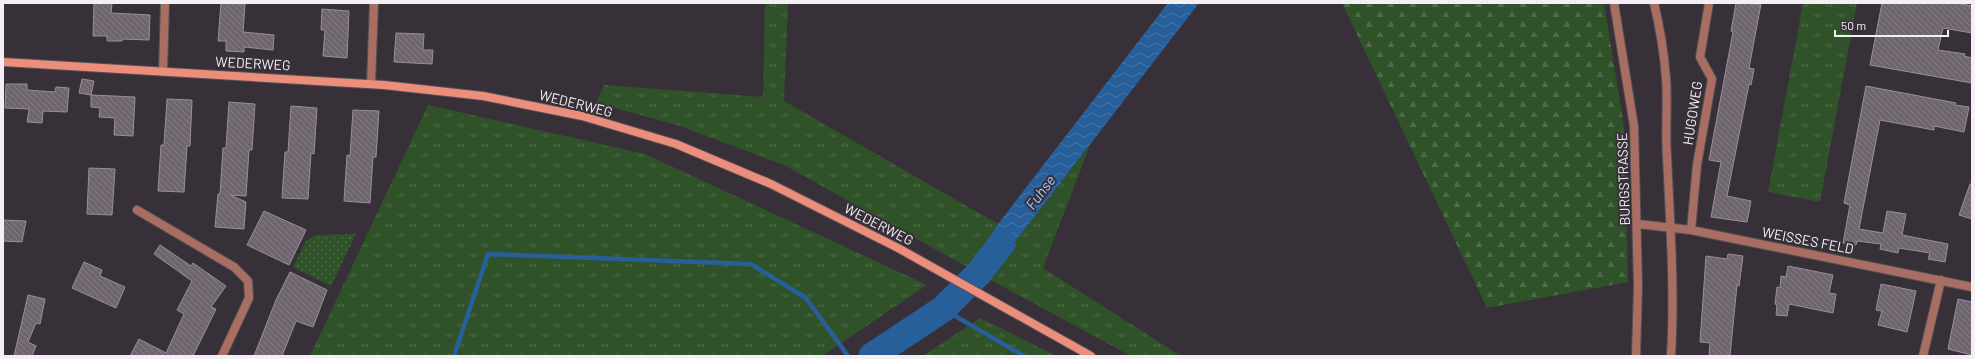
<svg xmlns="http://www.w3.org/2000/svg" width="1975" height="359" viewBox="0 0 1975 359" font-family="Barlow,sans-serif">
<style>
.grass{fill:url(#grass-tufts)}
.forest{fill:url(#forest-firs)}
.park{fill:url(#park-dots)}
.water{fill:url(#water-waves)}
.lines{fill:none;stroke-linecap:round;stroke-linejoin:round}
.stream{stroke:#265f9a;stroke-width:4.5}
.river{stroke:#265f9a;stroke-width:27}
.building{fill:url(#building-back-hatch);stroke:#988f9a}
.minor-casing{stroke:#564f57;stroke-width:10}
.tertiary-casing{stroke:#564f57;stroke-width:10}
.secondary-casing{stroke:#564f57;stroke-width:10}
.minor{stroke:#a96e62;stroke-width:8}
.tertiary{stroke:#a96e62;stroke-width:8}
.secondary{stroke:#eb8e7b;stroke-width:8}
.labels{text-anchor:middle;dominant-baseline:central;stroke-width:4;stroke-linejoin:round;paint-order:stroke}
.street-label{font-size:14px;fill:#f4eff5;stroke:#383039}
.water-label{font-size:15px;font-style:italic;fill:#9ecbfd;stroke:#383039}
</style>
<defs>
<pattern id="grass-tufts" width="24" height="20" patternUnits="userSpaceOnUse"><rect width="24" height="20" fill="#2f5229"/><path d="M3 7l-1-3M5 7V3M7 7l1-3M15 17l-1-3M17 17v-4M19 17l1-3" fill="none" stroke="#4e6b49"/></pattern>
<pattern id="forest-firs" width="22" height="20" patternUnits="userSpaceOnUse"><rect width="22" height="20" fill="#2f5229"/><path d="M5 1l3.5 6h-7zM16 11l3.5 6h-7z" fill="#4e6b49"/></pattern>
<pattern id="park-dots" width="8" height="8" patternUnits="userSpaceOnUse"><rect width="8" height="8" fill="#2f5229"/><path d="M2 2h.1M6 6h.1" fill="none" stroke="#4e6b49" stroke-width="1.8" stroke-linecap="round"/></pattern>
<pattern id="water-waves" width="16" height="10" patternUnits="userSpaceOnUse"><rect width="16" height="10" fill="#265f9a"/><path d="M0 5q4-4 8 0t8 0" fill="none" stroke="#4676a9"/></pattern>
<pattern id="building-back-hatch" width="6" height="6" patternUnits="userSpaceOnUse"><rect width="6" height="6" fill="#6e656f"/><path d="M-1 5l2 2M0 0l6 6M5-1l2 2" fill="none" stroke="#837b84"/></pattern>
</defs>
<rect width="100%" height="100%" fill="#383039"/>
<path class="grass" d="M 765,3 L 788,3 L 784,101 L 998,224 L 969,268 L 784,165 L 677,125 L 596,103 L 604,85 L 763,97 Z
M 1803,3 L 1857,3 L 1820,202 L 1768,192 Z
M 428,105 L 645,154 L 927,285 L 822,356 L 310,356 Z
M 1090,145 L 1043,268 L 1181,356 L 1131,356 L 987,278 Z
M 980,318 L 1056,356 L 923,356 Z"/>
<path class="forest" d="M 1342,3 L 1604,3 L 1624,127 L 1628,282 L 1487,308 Z"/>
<path class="park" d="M 356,234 L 331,286 L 293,267 L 306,241 L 316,235 Z"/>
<path class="water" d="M 1168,3 L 1199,3 L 987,278 L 969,268 L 998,224 Z"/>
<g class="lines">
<path class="stream" d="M 943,309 L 1024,356
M 454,356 L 488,254 L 751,264 L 806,298 L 848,356"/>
<path class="river" d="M 872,356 L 943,309 L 979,273 L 1002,243"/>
</g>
<path class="building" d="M 94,3 L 112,3 L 111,13 L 150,15 L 149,40 L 122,39 L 122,41 L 107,41 L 107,36 L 93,36 Z
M 221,3 L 245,4 L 243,32 L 274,35 L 273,50 L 244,47 L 244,52 L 226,51 L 226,41 L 218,41 Z
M 1736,3 L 1761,4 L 1749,68 L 1754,69 L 1751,85 L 1749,84 L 1727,196 L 1751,201 L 1747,222 L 1711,217 L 1721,162 L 1709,160 L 1733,32 L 1731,31 Z
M 1882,3 L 1957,3 L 1972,6 L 1972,33 L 1943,28 L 1938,50 L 1965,54 L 1964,56 L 1972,58 L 1972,83 L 1870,65 Z
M 322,9 L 349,11 L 347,58 L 323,56 L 325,30 L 321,30 Z
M 396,33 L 424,34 L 423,50 L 433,50 L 432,64 L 394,62 Z
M 82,79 L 94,81 L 91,95 L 135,97 L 133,136 L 114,135 L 115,118 L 99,117 L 100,108 L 91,107 L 91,95 L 79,93 Z
M 6,84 L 27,84 L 27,90 L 55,92 L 56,87 L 69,88 L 67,112 L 43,111 L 42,123 L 27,122 L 29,109 L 5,108 Z
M 1866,86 L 1956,103 L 1955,105 L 1969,107 L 1964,132 L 1934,126 L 1934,130 L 1880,120 L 1859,229 L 1883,233 L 1887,211 L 1906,214 L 1902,235 L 1948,244 L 1945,262 L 1928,259 L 1930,253 L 1899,248 L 1898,253 L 1880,249 L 1881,244 L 1857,241 L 1856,245 L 1843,243 L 1850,205 L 1844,203 Z
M 167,99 L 192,100 L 190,146 L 187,146 L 184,192 L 158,191 L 161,145 L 164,145 Z
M 229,102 L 255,104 L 252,150 L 249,150 L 246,196 L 230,195 L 246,202 L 244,229 L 215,227 L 218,194 L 220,194 L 223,148 L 226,148 Z
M 291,106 L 317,108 L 314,154 L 311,153 L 308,199 L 282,198 L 285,152 L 288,152 Z
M 353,110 L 379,111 L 376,157 L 373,157 L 370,203 L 344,201 L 347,155 L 350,156 Z
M 89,168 L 115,169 L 112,215 L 87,214 Z
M 1970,184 L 1972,184 L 1972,219 L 1959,215 Z
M 264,211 L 306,230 L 289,265 L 247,245 Z
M 3,220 L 26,221 L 22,242 L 3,241 Z
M 160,245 L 191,266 L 193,263 L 226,286 L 211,307 L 216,309 L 193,356 L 130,356 L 139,339 L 166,353 L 184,314 L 177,310 L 192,281 L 154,254 Z
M 1728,254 L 1743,256 L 1739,286 L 1737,285 L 1730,356 L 1709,356 L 1710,343 L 1700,342 L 1706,256 L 1727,259 Z
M 84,262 L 102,270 L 100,276 L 125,287 L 116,308 L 72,288 Z
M 1788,266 L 1833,275 L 1829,293 L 1836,294 L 1833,313 L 1789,304 L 1787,316 L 1776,315 L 1777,305 L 1775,304 L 1777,287 L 1780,288 L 1781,276 L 1786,277 Z
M 290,272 L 327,290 L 313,327 L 296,321 L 282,356 L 254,356 L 276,300 Z
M 1881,284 L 1916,291 L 1907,332 L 1878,325 L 1882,311 L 1876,310 Z
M 28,295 L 45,299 L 40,324 L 36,323 L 28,342 L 36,346 L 32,356 L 14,356 Z
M 1958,299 L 1972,302 L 1972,355 L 1948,349 Z"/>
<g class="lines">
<g class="minor-casing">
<path id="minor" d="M 1654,3 C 1660,28 1664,52 1666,78 C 1668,104 1665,130 1667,156 C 1670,223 1675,289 1671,356
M 163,71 L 165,3
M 371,84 L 374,3
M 137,210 L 234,267 L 248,281 L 249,298 L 222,356
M 1638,224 L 1691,230 L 1972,287
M 1691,230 L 1697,165 L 1712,79 L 1700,57 L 1709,3
M 1923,356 L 1941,280"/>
</g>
<g class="tertiary-casing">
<path id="tertiary" d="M 1614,3 L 1634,126 L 1638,286 L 1636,356"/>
</g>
<g class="secondary-casing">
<path id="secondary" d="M 3,62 L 384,85 L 483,96 L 582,116 L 676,144 L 771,184 L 898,248 L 1091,356"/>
</g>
<use href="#minor" class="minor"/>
<use href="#tertiary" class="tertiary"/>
<use href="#secondary" class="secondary"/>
</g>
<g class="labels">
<g class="street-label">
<text transform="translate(253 63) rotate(3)">WEDERWEG</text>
<text transform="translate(576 103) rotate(14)">WEDERWEG</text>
<text transform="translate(1692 113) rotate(-81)">HUGOWEG</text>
<text transform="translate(1623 179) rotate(-92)">BURGSTRASSE</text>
<text transform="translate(879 224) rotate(27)">WEDERWEG</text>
<text transform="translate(1808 240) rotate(11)">WEISSES FELD</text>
</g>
<g class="water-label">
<text transform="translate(1040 192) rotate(-53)">Fuhse</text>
</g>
</g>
<rect width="1975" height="359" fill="none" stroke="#f4eff5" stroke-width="8"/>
<path d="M1835 30v6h113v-6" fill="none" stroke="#f4eff5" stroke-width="2"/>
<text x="1841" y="30" font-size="12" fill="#f4eff5" stroke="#383039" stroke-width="3" paint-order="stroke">50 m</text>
</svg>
